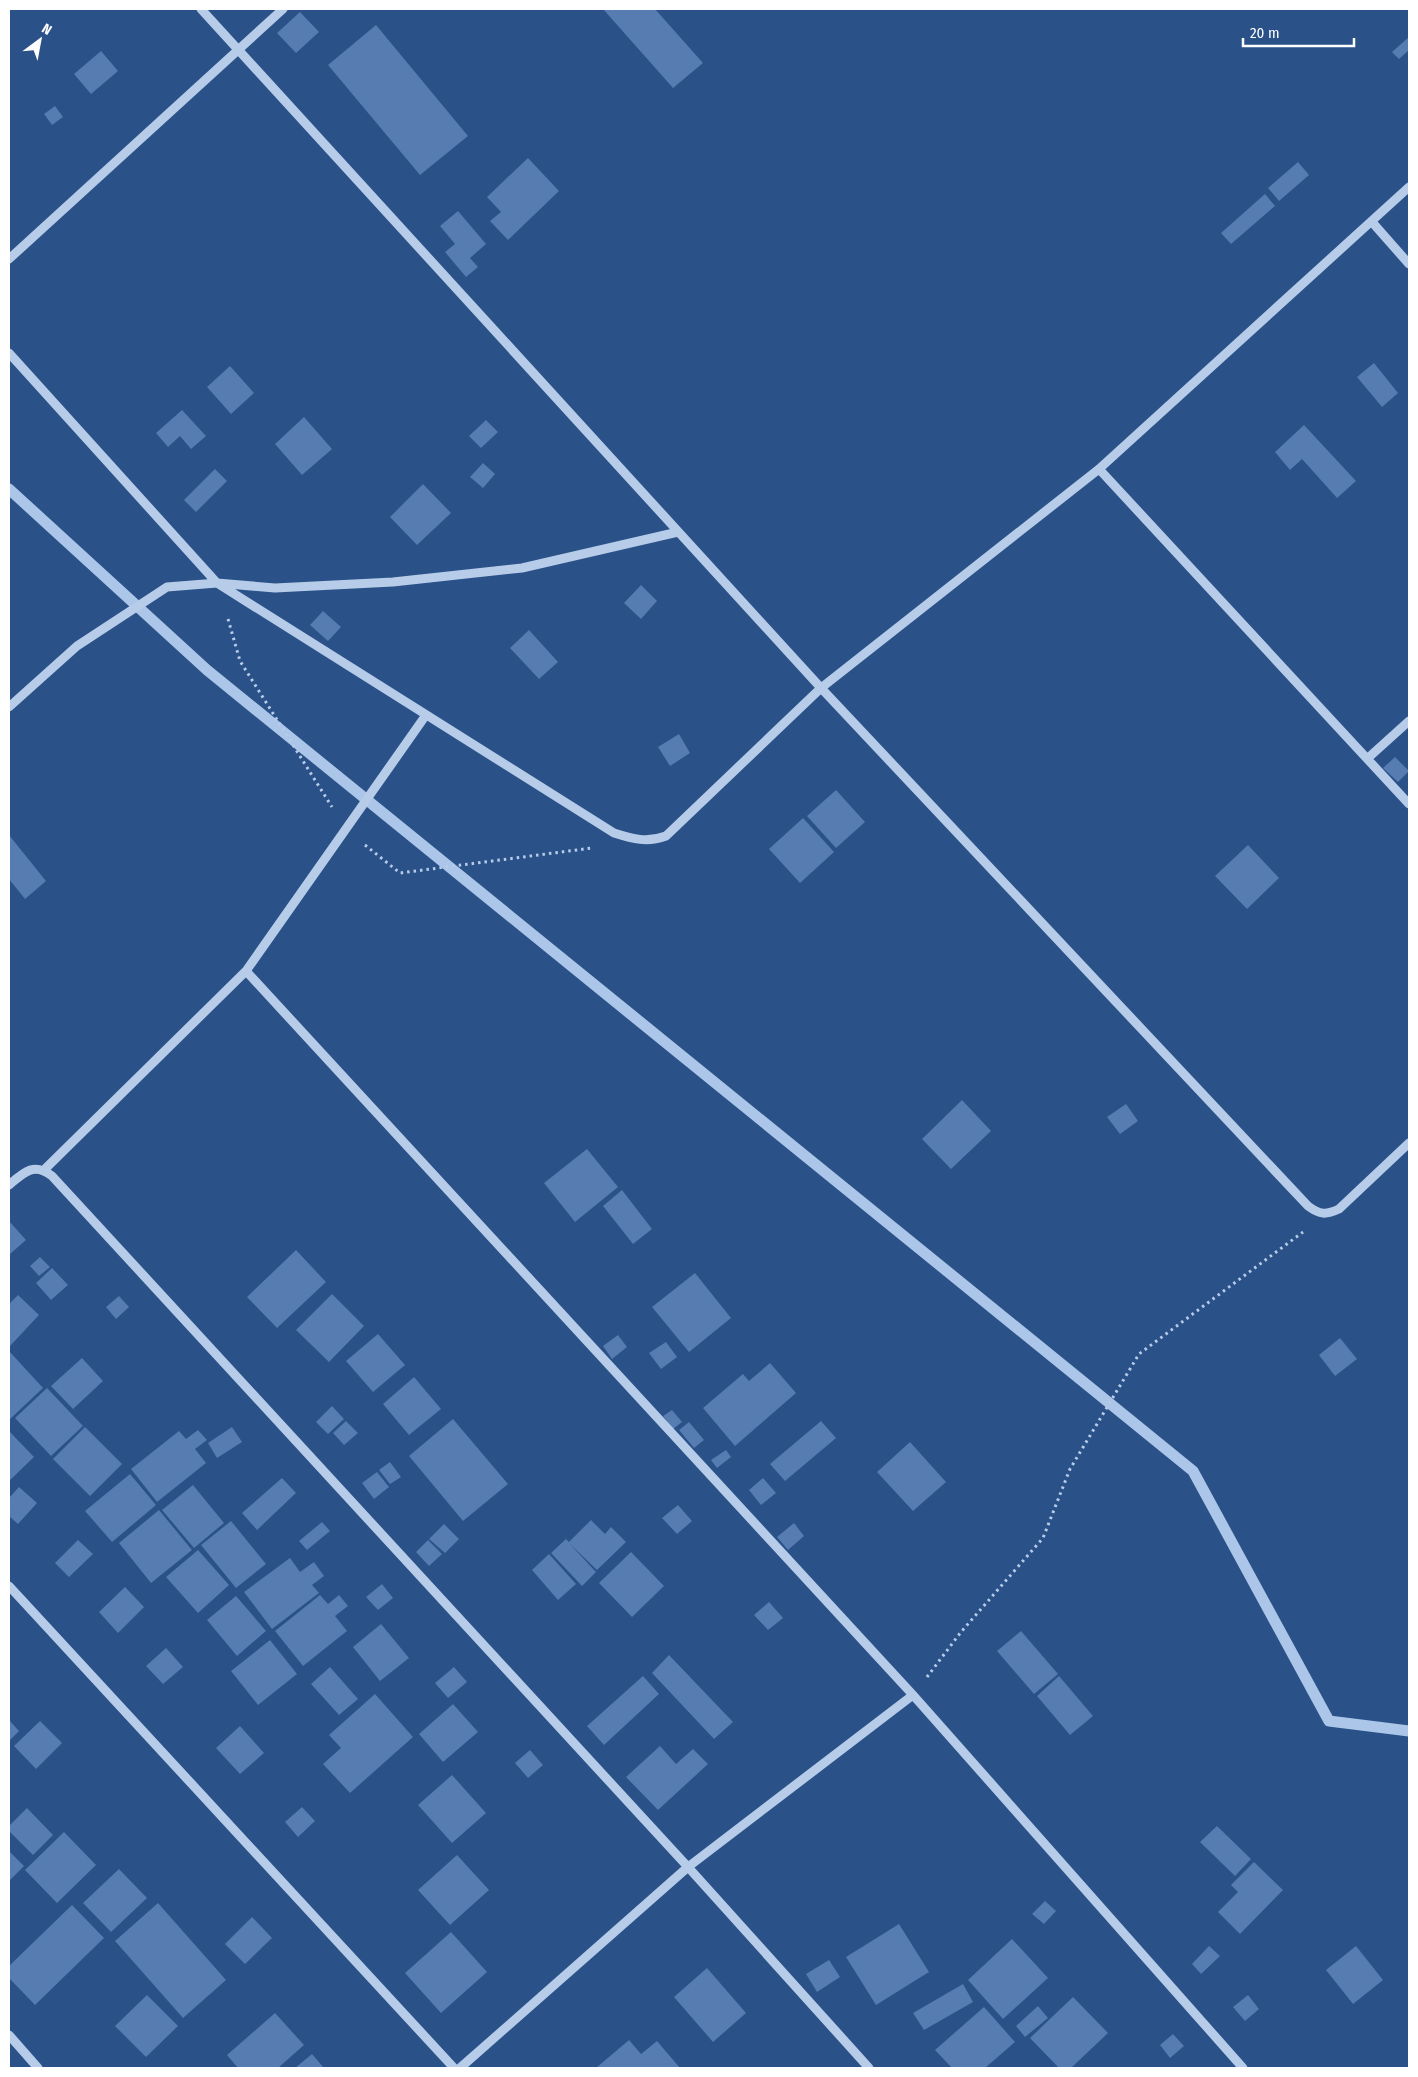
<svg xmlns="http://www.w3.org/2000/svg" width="1418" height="2077" viewBox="0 0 1418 2077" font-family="'Fira Sans Condensed',sans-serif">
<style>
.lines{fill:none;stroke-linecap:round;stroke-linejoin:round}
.stream{stroke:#abc6e8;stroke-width:11}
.building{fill:#567cb1}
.path{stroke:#b6cce8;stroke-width:3;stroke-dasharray:2.5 4;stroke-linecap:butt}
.minor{stroke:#b6cce8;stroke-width:9}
</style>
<rect width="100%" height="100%" fill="#2a5188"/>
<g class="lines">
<path class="stream" d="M 9,489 L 207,670 L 1193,1471 L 1329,1721 L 1409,1731"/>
</g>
<path class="building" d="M 603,9 L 655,9 L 703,63 L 673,88 Z
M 300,12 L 319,32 L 296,53 L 277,33 Z
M 376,25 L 468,136 L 420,175 L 328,65 Z
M 1409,37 L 1409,50 L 1399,59 L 1392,52 Z
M 101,51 L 118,71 L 91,94 L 74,74 Z
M 55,106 L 63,117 L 52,125 L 44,114 Z
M 528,158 L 559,191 L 508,240 L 490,221 L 501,212 L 487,197 Z
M 1298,162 L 1309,175 L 1279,201 L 1268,188 Z
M 1265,194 L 1275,206 L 1231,244 L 1221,233 Z
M 458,211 L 486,244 L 470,258 L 478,267 L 466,277 L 445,252 L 455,244 L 440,226 Z
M 1374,363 L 1398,393 L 1382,407 L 1357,377 Z
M 230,366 L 254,393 L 231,414 L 207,387 Z
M 182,410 L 206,436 L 191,449 L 180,436 L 168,447 L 156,433 Z
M 304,417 L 332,449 L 302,475 L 275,444 Z
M 486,420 L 498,432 L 481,448 L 469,436 Z
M 1304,425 L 1356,481 L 1337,498 L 1302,459 L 1290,470 L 1275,452 Z
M 483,463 L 495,474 L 483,488 L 470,477 Z
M 215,469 L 227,481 L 196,512 L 184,500 Z
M 423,484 L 451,513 L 417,545 L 390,517 Z
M 641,585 L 657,601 L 641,619 L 624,603 Z
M 323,611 L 341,627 L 328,641 L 310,625 Z
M 529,630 L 558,662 L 539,679 L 510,648 Z
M 679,734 L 690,753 L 670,766 L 658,747 Z
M 1395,757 L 1409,771 L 1398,782 L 1383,768 Z
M 836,790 L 865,822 L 836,848 L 807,816 Z
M 803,818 L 834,852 L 800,883 L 769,849 Z
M 9,835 L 46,881 L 25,899 L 9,879 Z
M 1248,845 L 1279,878 L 1247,909 L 1215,876 Z
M 962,1100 L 991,1131 L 951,1169 L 922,1139 Z
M 1126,1104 L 1138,1121 L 1120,1134 L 1107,1117 Z
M 587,1149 L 618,1187 L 575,1222 L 544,1183 Z
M 622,1190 L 652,1229 L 633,1244 L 603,1206 Z
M 9,1221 L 26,1240 L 10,1254 L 9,1253 Z
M 296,1250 L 326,1282 L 277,1328 L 247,1297 Z
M 40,1257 L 50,1267 L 39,1276 L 30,1266 Z
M 52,1268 L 68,1285 L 51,1300 L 36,1283 Z
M 695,1273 L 731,1318 L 689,1352 L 652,1307 Z
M 332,1294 L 364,1326 L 329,1362 L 296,1330 Z
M 18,1295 L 39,1315 L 10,1346 L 9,1304 Z
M 119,1296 L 129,1307 L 116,1319 L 106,1307 Z
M 378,1334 L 405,1365 L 373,1392 L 346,1361 Z
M 618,1335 L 627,1347 L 612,1359 L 603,1346 Z
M 1340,1338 L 1357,1359 L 1335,1376 L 1319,1355 Z
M 666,1342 L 677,1357 L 661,1369 L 649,1353 Z
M 10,1352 L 43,1388 L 9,1420 L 9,1353 Z
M 82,1358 L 103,1381 L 73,1409 L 51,1386 Z
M 770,1363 L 796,1393 L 735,1446 L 703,1408 L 743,1374 L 749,1381 Z
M 414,1377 L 441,1409 L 409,1435 L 383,1404 Z
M 47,1388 L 83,1426 L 51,1456 L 15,1418 Z
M 332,1406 L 344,1419 L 328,1434 L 316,1422 Z
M 672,1410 L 682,1422 L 673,1429 L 663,1416 Z
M 453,1419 L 508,1484 L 463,1521 L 409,1456 Z
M 346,1421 L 358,1433 L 344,1445 L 333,1433 Z
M 821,1421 L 836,1438 L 785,1481 L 770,1464 Z
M 689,1422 L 704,1440 L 694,1448 L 679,1430 Z
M 85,1427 L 122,1464 L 90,1496 L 53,1459 Z
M 232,1427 L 242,1442 L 217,1458 L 208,1443 Z
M 198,1430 L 207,1440 L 195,1449 L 206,1463 L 157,1502 L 131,1469 L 179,1431 L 186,1439 Z
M 9,1431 L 34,1457 L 9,1481 Z
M 910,1442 L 946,1482 L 913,1511 L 877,1472 Z
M 726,1450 L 731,1457 L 717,1468 L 711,1460 Z
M 390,1462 L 401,1477 L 390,1484 L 379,1470 Z
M 377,1472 L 389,1487 L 374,1499 L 362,1483 Z
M 130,1474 L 156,1505 L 112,1542 L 85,1511 Z
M 282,1478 L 296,1493 L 257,1530 L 242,1513 Z
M 763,1478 L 776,1493 L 761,1505 L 749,1490 Z
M 193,1485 L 224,1523 L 194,1548 L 162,1510 Z
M 19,1487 L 37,1503 L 18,1524 L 9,1516 L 9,1498 Z
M 678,1505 L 692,1521 L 677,1534 L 662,1518 Z
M 159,1510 L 192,1550 L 151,1583 L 119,1543 Z
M 591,1520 L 605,1534 L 611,1527 L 626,1542 L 597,1570 L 570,1544 L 596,1572 L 582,1586 L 551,1553 L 566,1539 L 569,1542 Z
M 231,1521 L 266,1564 L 236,1588 L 201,1545 Z
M 322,1522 L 330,1531 L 307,1550 L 299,1541 Z
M 794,1523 L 804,1536 L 788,1550 L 777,1537 Z
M 444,1524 L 459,1539 L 445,1553 L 429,1539 Z
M 78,1540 L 93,1554 L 69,1577 L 55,1563 Z
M 428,1540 L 442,1554 L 429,1566 L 416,1552 Z
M 198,1550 L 229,1585 L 198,1613 L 166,1577 Z
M 631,1552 L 664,1586 L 632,1617 L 599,1583 Z
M 549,1554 L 576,1584 L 558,1600 L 532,1570 Z
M 290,1558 L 300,1572 L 314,1562 L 324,1576 L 312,1585 L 319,1593 L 272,1629 L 244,1592 Z
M 382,1584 L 393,1598 L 378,1610 L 366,1597 Z
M 125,1587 L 144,1607 L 118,1633 L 99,1612 Z
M 320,1595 L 328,1604 L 339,1595 L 348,1606 L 335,1616 L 347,1631 L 303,1666 L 275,1631 Z
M 236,1596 L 266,1631 L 237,1656 L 207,1620 Z
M 769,1602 L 783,1618 L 768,1630 L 754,1615 Z
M 381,1624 L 409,1658 L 380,1681 L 353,1647 Z
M 1021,1631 L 1058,1674 L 1034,1694 L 997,1651 Z
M 270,1640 L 297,1674 L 258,1705 L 231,1671 Z
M 166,1648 L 183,1667 L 163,1684 L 146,1666 Z
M 669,1655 L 733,1722 L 714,1739 L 652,1673 Z
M 330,1667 L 358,1699 L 339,1715 L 311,1684 Z
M 454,1667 L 467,1682 L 448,1698 L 435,1683 Z
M 643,1676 L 659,1694 L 604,1745 L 587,1726 Z
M 1059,1676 L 1093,1716 L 1070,1735 L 1037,1696 Z
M 375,1694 L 413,1737 L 350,1793 L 323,1764 L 341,1748 L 329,1735 Z
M 453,1704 L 478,1732 L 443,1762 L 419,1734 Z
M 9,1720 L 19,1731 L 9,1741 Z
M 40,1721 L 62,1743 L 36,1769 L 14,1746 Z
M 240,1726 L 264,1753 L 240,1774 L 216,1748 Z
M 660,1746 L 676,1764 L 693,1749 L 708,1764 L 658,1810 L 626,1777 Z
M 530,1750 L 543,1765 L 528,1778 L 515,1763 Z
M 452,1775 L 486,1813 L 452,1843 L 418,1805 Z
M 302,1807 L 315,1821 L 298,1837 L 285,1822 Z
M 27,1808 L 53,1835 L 33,1855 L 9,1831 L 9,1826 Z
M 1217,1826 L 1251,1859 L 1235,1876 L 1200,1842 Z
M 64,1832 L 96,1865 L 57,1903 L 25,1870 Z
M 9,1851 L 24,1866 L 9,1881 Z
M 457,1855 L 489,1890 L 450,1925 L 418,1890 Z
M 1254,1862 L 1283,1890 L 1240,1934 L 1218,1912 L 1238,1892 L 1231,1885 Z
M 119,1869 L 147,1898 L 111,1932 L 83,1903 Z
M 1045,1901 L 1056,1911 L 1044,1924 L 1032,1914 Z
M 158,1903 L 226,1980 L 183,2018 L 115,1941 Z
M 72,1905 L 104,1938 L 35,2005 L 9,1978 L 9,1966 Z
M 252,1917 L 272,1938 L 245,1964 L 225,1944 Z
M 899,1924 L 929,1972 L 876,2005 L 846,1957 Z
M 451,1932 L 487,1972 L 441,2013 L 405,1973 Z
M 1012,1939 L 1048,1978 L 1003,2019 L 968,1980 Z
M 1209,1946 L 1220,1956 L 1201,1974 L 1192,1964 Z
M 1356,1946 L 1383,1980 L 1353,2004 L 1326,1970 Z
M 829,1960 L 840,1977 L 817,1992 L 806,1974 Z
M 707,1968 L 746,2013 L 713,2042 L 674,1997 Z
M 963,1984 L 973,2002 L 924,2030 L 913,2013 Z
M 147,1995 L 178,2026 L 146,2057 L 115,2026 Z
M 1248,1995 L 1259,2009 L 1245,2021 L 1233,2007 Z
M 1073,1997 L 1108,2033 L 1071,2068 L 1059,2068 L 1030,2038 Z
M 1038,2006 L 1048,2018 L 1025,2037 L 1016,2026 Z
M 984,2007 L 1015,2042 L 985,2068 L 952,2068 L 935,2050 Z
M 275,2013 L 304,2045 L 278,2068 L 238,2068 L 227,2055 Z
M 1173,2034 L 1184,2046 L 1170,2058 L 1160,2045 Z
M 629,2040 L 641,2054 L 657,2041 L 680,2068 L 596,2068 Z
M 312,2054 L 324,2068 L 295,2068 Z"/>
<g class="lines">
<path class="path" d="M 228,619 L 240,661 L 332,807
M 365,845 L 400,873 L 592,848
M 927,1677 L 961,1632 L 1043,1538 L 1070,1469 L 1139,1354 L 1303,1232"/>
<path class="minor" d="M 201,9 L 821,688 L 1308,1206 C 1320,1215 1326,1215 1339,1209 L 1409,1143
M 1372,222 L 1409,264
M 9,259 L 283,9
M 9,353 L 217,583 L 614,833 C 633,839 647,843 666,836 L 821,688 L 1099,469 L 1409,187
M 1099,469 L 1409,804
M 9,707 L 77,646 L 167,587 L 217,583 L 275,588 L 393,582 L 522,568 L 678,532
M 1368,758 L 1409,721
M 246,971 L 426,715
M 44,1170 L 246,971 L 913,1695 L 1243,2068
M 9,1185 C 24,1172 34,1162 52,1176 L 688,1867 L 869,2068
M 9,1586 L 454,2068
M 9,2035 L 38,2068
M 460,2068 L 688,1867 L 913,1695"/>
</g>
<rect width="1418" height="2077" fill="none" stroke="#ffffff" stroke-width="20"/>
<g transform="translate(40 40) rotate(32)" stroke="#2a5188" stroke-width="4" paint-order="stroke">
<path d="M0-4L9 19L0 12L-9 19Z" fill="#ffffff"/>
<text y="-8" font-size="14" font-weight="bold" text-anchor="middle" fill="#ffffff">N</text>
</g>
<path d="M1243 38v8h111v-8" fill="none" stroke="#ffffff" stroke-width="2.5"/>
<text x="1250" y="38" font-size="15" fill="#ffffff" stroke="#2a5188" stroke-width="4" paint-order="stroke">20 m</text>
</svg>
